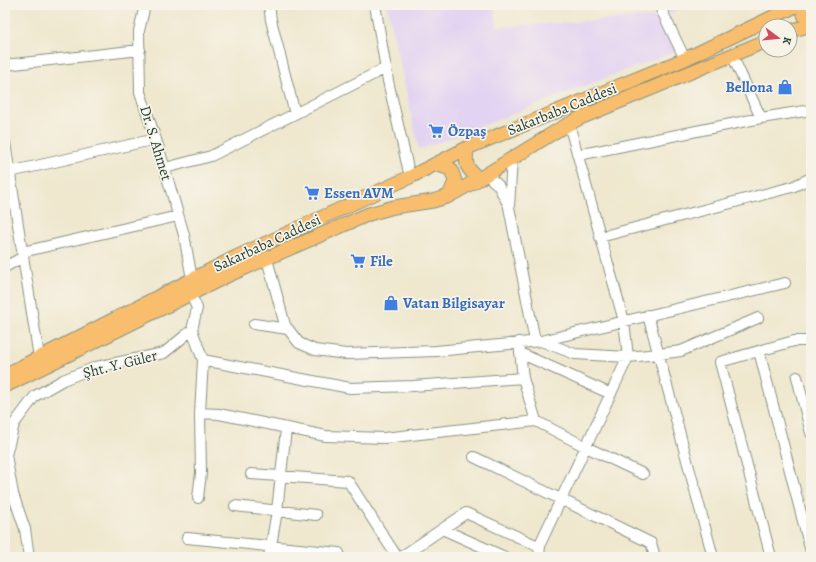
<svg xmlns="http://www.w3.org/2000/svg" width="816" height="562" viewBox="0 0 816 562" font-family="Alegreya,serif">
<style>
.built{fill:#e3d3f2}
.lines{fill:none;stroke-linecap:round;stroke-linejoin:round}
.minor-casing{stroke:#879282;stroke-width:12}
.major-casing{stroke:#879282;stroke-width:15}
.minor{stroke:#fff;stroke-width:10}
.major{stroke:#f9be6d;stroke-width:13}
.labels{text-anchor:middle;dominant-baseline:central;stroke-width:3.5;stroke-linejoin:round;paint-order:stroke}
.shop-label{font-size:15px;font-weight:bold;fill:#366cbe;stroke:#f7f3e8;text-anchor:start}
.street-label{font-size:15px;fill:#1f3d34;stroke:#f7f3e8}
</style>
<rect width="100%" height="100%" fill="#f7f3e8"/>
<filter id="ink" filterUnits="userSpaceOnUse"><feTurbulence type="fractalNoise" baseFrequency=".025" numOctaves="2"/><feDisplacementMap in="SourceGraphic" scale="8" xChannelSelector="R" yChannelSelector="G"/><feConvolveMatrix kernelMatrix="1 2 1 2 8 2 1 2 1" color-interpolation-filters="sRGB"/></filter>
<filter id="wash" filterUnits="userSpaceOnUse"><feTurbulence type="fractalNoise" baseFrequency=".012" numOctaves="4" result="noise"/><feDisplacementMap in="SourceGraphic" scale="16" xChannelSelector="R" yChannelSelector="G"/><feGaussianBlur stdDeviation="0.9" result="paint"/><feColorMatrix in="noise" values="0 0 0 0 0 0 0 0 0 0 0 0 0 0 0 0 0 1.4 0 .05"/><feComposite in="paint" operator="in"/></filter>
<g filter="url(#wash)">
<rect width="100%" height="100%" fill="#efe8cf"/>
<path class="built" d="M 387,5 L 494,5 L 497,27 L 663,16 L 660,5 L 686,5 L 673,13 L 663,16 L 681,49 L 419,150 Z"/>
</g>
<g filter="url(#ink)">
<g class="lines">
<g class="minor-casing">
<path id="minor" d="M 145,5 L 139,31 L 140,92 L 159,149 L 184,235 L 192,279
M 269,5 L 271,20 L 295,114
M 375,5 L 388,81 L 410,177
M 659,5 L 685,59
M 732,55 L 761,118
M 5,65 L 140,50
M 5,143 L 39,357
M 578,155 L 761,118 L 811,110
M 512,159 L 509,207 L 535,341
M 165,168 L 211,156 L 386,68
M 5,173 L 156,139
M 486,174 L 498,185 L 509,206
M 600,237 L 792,187 L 811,178
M 22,252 L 178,216
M 267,259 L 285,325 L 299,343 L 315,350 L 346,354 L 436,351 L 541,341 L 785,283
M 5,267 L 23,257
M 648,315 L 713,557
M 254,324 L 288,329
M 192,330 L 203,360 L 200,413 L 201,473 L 198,498
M 541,341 L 575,354 L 628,357 L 659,354 L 681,351 L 758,318
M 519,342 L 523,378 L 536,421 L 586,447 L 643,474
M 759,351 L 811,552
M 520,353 L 611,394
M 203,360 L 350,388 L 413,386 L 523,378
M 797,377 L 811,433
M 200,413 L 219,414 L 326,436 L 384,438 L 536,421
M 474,457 L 651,543 L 655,557
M 251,474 L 348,481 L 397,557
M 235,506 L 316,515
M 442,529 L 505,557
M 187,538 L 339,553
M 29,557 L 25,529 L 13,494 L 6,455 L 14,424 L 35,396 L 63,380 L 96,367 L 164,353 L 192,330 L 197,308 L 191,295
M 269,557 L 277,511 L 286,429
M 401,557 L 466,513 L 540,547
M 539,557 L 540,544 L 628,357 L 624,321 L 569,124
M 771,557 L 720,362 L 794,341 L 811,341"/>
</g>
<g class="major-casing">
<path id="major" d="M 802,5 C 803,14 805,19 811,25
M 790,31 L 811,25
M 467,148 C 465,165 466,168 479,179
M 435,164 L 451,169 L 455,181 L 449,196
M 5,375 L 236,257 L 410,177 L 467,148 L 685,59 L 798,5
M 5,386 L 231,274 L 369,214 L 394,207 L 433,201 L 449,196 L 479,179 L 558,130 L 580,118 L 766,41"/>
</g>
<use href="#minor" class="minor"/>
<use href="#major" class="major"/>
</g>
</g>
<defs>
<g id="shop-bare" transform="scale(1.2)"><path d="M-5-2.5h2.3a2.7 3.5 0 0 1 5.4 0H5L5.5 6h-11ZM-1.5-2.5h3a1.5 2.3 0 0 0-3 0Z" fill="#3f7fe0" stroke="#f7f3e8" stroke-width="2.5" paint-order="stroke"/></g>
<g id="supermarket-bare" transform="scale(1.2)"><path d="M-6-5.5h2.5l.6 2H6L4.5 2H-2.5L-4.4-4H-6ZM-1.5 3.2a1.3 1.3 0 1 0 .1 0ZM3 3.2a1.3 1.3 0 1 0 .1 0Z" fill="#3f7fe0" stroke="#f7f3e8" stroke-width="2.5" paint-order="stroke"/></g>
</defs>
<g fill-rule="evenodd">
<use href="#shop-bare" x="785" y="87"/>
<use href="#supermarket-bare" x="436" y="131"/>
<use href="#supermarket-bare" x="312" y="193"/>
<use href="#supermarket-bare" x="358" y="261"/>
<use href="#shop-bare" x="391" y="303"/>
</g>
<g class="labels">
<g class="shop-label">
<text x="773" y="87" text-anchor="end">Bellona</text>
<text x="448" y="131">Özpaş</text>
<text x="324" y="193">Essen AVM</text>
<text x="370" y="261">File</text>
<text x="403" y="303">Vatan Bilgisayar</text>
</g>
<g class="street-label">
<text transform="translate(562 109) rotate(-22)">Sakarbaba Caddesi</text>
<text transform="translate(156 143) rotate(73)">Dr. S. Ahmet</text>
<text transform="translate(267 243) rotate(-25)">Sakarbaba Caddesi</text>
<text transform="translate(120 364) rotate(-14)">Şht. Y. Güler</text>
</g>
</g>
<rect width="816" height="562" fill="none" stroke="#f7f3e8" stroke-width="20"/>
<g transform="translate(778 38) rotate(106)"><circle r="19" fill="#f7f3e8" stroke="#a1aaa0"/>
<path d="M0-3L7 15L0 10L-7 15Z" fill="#d1495b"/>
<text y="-6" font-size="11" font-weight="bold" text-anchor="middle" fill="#1f3d34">K</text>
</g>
</svg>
